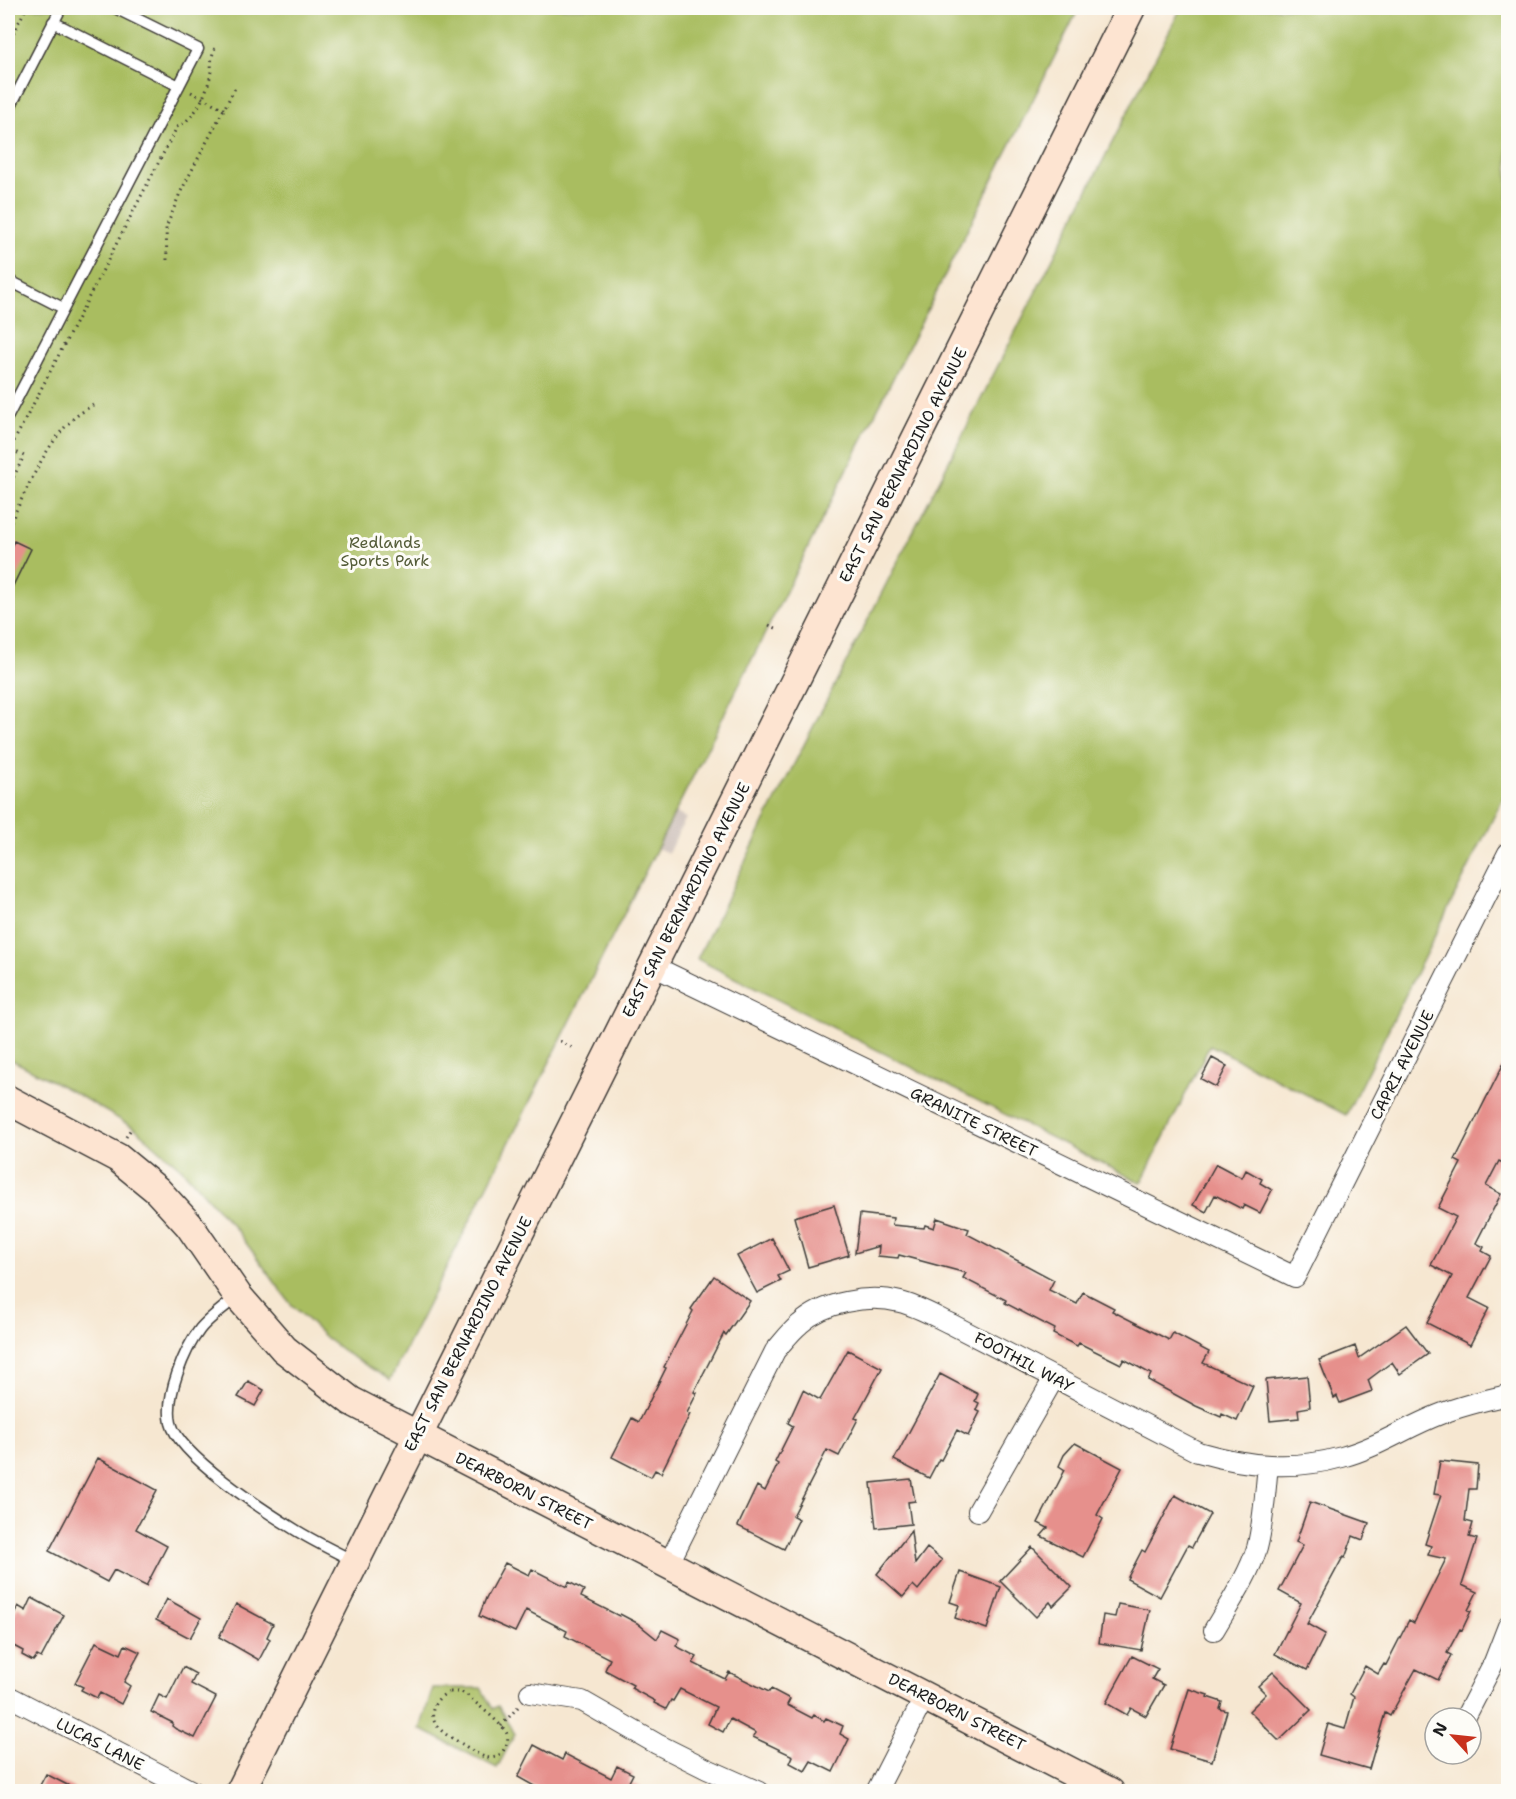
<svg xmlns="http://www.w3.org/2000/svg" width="1516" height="1799" viewBox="0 0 1516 1799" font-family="'Shantell Sans',sans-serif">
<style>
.industrial{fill:#cec1ba}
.green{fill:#a9bd61;stroke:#626c3e;stroke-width:1.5}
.building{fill:#e6908c}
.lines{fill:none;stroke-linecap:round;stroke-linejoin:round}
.lane-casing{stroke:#3d3a37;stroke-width:13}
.street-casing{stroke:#3d3a37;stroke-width:22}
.secondary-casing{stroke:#3d3a37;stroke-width:31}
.path{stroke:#3d3a37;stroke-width:3;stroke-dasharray:1.5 4.5;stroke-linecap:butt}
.lane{stroke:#fff;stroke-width:10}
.street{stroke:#fff;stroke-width:20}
.secondary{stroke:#fde4d1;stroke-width:28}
.labels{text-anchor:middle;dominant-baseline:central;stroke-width:6;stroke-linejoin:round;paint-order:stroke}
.street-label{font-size:16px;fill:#1c1c1c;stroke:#fdfcf7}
.park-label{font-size:16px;fill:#545c38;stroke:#fdfcf7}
</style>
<rect width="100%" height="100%" fill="#fdfcf7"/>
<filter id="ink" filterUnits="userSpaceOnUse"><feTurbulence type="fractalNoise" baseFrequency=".0167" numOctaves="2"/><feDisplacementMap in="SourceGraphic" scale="12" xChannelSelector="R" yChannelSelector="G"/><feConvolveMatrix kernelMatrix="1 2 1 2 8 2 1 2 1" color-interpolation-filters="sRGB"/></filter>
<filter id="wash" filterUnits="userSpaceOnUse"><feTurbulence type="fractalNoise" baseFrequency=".008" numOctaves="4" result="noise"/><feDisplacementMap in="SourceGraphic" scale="24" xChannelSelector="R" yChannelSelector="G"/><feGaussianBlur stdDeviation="1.35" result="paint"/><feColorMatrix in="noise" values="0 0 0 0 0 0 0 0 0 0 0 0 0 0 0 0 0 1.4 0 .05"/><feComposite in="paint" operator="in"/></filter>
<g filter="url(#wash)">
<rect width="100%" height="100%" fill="#f6e7d1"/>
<path class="industrial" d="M 675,813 L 686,818 L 668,853 L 657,848 Z"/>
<path class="green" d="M 8,8 L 1079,8 L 390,1380 L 346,1353 L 326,1338 L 290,1303 L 238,1232 L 182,1169 L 136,1129 L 75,1093 L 8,1058 Z
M 1181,8 L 1508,8 L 1508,788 L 1346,1115 L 1210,1045 L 1141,1183 L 697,959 L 768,815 Z
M 433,1688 L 481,1688 L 493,1709 L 498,1706 L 515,1734 L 497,1768 L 420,1729 Z"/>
<g id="blocks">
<path class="building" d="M 14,541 L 31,549 L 8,596 L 8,553 Z
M 1509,1053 L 1509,1166 L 1499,1161 L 1486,1186 L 1501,1194 L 1476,1243 L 1484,1247 L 1482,1251 L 1491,1256 L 1469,1298 L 1489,1308 L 1470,1345 L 1427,1323 L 1452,1276 L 1431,1265 L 1456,1217 L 1438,1208 L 1461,1163 L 1455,1160 Z
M 1212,1058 L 1227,1066 L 1216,1087 L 1201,1079 Z
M 1216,1164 L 1242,1178 L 1246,1170 L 1262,1179 L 1260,1183 L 1272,1190 L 1260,1213 L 1244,1205 L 1242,1209 L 1215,1195 L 1206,1212 L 1193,1205 Z
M 834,1205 L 849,1255 L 808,1267 L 794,1217 Z
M 860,1214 L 893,1218 L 892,1225 L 924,1228 L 925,1225 L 934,1228 L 937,1218 L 969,1229 L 967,1234 L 1054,1280 L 1049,1290 L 1077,1304 L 1083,1292 L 1114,1308 L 1112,1311 L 1169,1340 L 1173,1333 L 1209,1352 L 1203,1363 L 1253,1386 L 1237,1421 L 1222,1414 L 1221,1417 L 1196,1406 L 1148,1380 L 1151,1374 L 1124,1359 L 1121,1364 L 1079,1343 L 1077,1346 L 1053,1334 L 1055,1329 L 1005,1303 L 1006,1300 L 963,1278 L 966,1273 L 899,1255 L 898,1258 L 878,1256 L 879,1246 L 855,1253 Z
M 772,1238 L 789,1271 L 778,1276 L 781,1281 L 757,1293 L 737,1256 Z
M 714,1276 L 750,1301 L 726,1335 L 724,1333 L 694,1392 L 697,1393 L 687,1413 L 690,1414 L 661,1473 L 655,1470 L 651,1477 L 612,1457 L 632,1418 L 639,1422 L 666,1368 L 664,1367 L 693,1311 L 691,1309 Z
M 1406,1325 L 1428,1354 L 1400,1374 L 1392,1362 L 1368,1380 L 1372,1391 L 1340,1403 L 1337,1396 L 1334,1398 L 1319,1360 L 1355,1346 L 1359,1358 Z
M 848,1350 L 882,1368 L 855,1418 L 858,1419 L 839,1456 L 827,1450 L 793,1516 L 799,1519 L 784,1549 L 738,1526 L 757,1486 L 765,1491 L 778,1464 L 775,1462 L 793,1426 L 788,1423 L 803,1390 L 820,1400 Z
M 940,1374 L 978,1394 L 975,1401 L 979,1403 L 976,1410 L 980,1412 L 968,1436 L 957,1430 L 941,1460 L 939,1459 L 929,1478 L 894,1460 Z
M 1307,1376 L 1310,1407 L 1298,1409 L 1299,1418 L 1270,1421 L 1266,1380 Z
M 248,1381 L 264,1390 L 255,1406 L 238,1397 Z
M 1075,1443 L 1122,1468 L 1097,1515 L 1103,1519 L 1083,1557 L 1041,1536 L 1048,1528 L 1038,1523 L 1065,1470 L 1059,1466 L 1064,1455 Z
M 98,1458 L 157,1490 L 136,1529 L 167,1546 L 146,1586 L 114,1570 L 107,1582 L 49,1551 Z
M 1440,1461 L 1478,1465 L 1476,1489 L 1469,1489 L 1465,1521 L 1473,1523 L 1469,1537 L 1477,1539 L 1462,1585 L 1477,1592 L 1468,1610 L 1471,1611 L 1462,1630 L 1460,1629 L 1447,1653 L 1451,1655 L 1438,1680 L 1416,1669 L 1390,1716 L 1385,1713 L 1369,1769 L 1319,1755 L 1328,1724 L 1345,1729 L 1354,1697 L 1350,1694 L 1365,1666 L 1378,1674 L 1384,1664 L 1386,1665 L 1409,1620 L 1414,1623 L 1446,1559 L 1428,1555 L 1431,1546 L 1425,1544 L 1441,1495 L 1434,1494 Z
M 911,1479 L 915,1501 L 908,1502 L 911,1524 L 876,1528 L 871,1483 Z
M 1175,1495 L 1210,1514 L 1192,1547 L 1188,1545 L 1160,1597 L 1127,1579 L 1142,1550 L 1145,1552 Z
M 1310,1502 L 1369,1523 L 1363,1540 L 1353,1536 L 1345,1558 L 1343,1557 L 1307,1624 L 1325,1634 L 1307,1670 L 1275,1654 L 1301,1603 L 1279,1591 L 1303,1545 L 1296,1542 Z
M 911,1531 L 915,1564 L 927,1548 L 942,1560 L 918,1590 L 913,1585 L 903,1597 L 877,1574 Z
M 1032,1547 L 1072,1587 L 1053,1606 L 1050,1602 L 1036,1617 L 1000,1581 Z
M 505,1563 L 529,1575 L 532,1569 L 567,1587 L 569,1582 L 584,1590 L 581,1597 L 619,1616 L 620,1614 L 637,1623 L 657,1639 L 662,1630 L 680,1639 L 676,1646 L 697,1657 L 693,1663 L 725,1679 L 729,1672 L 769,1692 L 771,1689 L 790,1699 L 787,1705 L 812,1718 L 814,1715 L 824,1721 L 826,1718 L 843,1726 L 840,1734 L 849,1739 L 833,1772 L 811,1761 L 805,1771 L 790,1763 L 793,1756 L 753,1737 L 756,1733 L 730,1719 L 723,1732 L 708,1724 L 716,1707 L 680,1689 L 673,1701 L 671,1700 L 666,1709 L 654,1703 L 655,1701 L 631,1688 L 633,1685 L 605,1670 L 610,1659 L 565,1636 L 567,1631 L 526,1610 L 515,1632 L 479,1616 L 486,1598 Z
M 960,1572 L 1001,1587 L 987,1629 L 955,1618 L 959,1605 L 950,1602 Z
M 32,1598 L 64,1615 L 41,1658 L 37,1656 L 33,1661 L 22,1655 L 23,1651 L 8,1643 L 8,1626 L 18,1606 L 26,1611 Z
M 167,1599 L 201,1618 L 190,1638 L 156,1620 Z
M 236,1604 L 273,1624 L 267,1637 L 270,1639 L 259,1660 L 219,1637 Z
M 1118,1604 L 1150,1610 L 1141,1650 L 1099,1643 L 1103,1615 L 1115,1617 Z
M 96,1642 L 121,1654 L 125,1645 L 140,1652 L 124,1682 L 130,1686 L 121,1704 L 100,1693 L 97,1698 L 81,1690 L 83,1687 L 75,1683 Z
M 1132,1656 L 1158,1669 L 1152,1679 L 1164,1685 L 1146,1716 L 1131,1708 L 1127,1715 L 1106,1703 Z
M 183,1667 L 196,1674 L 191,1684 L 216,1697 L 195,1738 L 176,1729 L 172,1726 L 173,1723 L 151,1712 L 159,1695 L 167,1699 Z
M 1273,1672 L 1311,1710 L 1279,1741 L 1249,1711 L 1266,1694 L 1258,1686 Z
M 1189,1689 L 1208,1695 L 1207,1697 L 1222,1702 L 1220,1709 L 1227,1711 L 1212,1761 L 1170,1749 Z
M 534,1745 L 562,1760 L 565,1754 L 611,1778 L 617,1766 L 633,1774 L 629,1782 L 648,1791 L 543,1791 L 518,1777 Z
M 46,1774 L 79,1791 L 37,1791 Z"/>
</g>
</g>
<g filter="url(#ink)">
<use href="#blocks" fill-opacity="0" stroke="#3d3a37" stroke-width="1.5"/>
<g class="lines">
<g class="lane-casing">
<path id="lane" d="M 53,22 L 179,86
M 8,111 L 61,8
M 8,280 L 63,308
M 8,416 L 198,49 L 115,8
M 238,1296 C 226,1306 210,1317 200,1329 C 184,1350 165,1396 171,1423 C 179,1456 265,1511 294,1529 C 313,1541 334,1551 354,1561"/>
</g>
<g class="street-casing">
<path id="street" d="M 653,966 L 1295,1277 L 1508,853
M 978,1511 L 1054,1378
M 668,1565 L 775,1351 C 783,1342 791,1331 800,1324 C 824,1302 868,1294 900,1302 C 917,1306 934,1316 951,1324 L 1198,1452 C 1247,1466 1292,1471 1342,1457 C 1376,1448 1405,1428 1438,1415 C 1460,1406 1485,1400 1508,1395
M 1214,1630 C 1229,1604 1248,1577 1257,1548 C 1264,1521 1265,1493 1268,1465
M 530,1693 L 582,1701 L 657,1744 L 707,1769 L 759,1792
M 8,1696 L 194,1792
M 1465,1718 L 1494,1662 L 1508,1626
M 876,1792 L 925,1696"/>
</g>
<g class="secondary-casing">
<path id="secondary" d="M 8,1100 L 118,1158 L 157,1190 L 189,1225 L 238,1296 L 284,1349 L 351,1401 L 1110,1792
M 240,1792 L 1131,8"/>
</g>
<path class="path" d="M 8,44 L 26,8
M 191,92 L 224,109
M 167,260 L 166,228 L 180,193 L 236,86
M 8,488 L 24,456 L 10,449 L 177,127 C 194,119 204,99 209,81 C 213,69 209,61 215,48
M 8,527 C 26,492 44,445 74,418 C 80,413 87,409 93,405
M 769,625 L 778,629
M 560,1041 L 572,1048
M 126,1137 L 132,1127
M 450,1692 L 461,1692 L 467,1695 C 475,1703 503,1724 507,1734 C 509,1740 506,1746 503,1751 C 491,1767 474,1751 462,1744 C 454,1739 445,1735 439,1728 C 426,1715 434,1697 450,1692 Z
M 501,1726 L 518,1707"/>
<use href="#lane" class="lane"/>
<use href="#street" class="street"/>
<use href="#secondary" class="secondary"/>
</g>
</g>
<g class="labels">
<g class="street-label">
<text transform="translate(903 465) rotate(-63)">EAST SAN BERNARDINO AVENUE</text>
<text transform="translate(686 900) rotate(-63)">EAST SAN BERNARDINO AVENUE</text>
<text transform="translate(1402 1065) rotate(-63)">CAPRI AVENUE</text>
<text transform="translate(974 1122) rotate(26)">GRANITE STREET</text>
<text transform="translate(468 1334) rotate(-63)">EAST SAN BERNARDINO AVENUE</text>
<text transform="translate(1024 1362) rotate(28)">FOOTHIL WAY</text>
<text transform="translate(524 1491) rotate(27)">DEARBORN STREET</text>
<text transform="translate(957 1712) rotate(27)">DEARBORN STREET</text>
<text transform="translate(100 1744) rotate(27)">LUCAS LANE</text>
</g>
<g class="park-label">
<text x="385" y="542">Redlands<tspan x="385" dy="18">Sports Park</tspan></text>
</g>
</g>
<rect width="1516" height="1799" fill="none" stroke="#fdfcf7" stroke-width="30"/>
<g transform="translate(1453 1736) rotate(297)"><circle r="28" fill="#fdfcf7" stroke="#a3a29f" stroke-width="1.5"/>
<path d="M0-4.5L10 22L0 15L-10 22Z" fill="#c8321e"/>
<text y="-9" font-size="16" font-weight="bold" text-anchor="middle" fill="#1c1c1c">N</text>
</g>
</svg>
